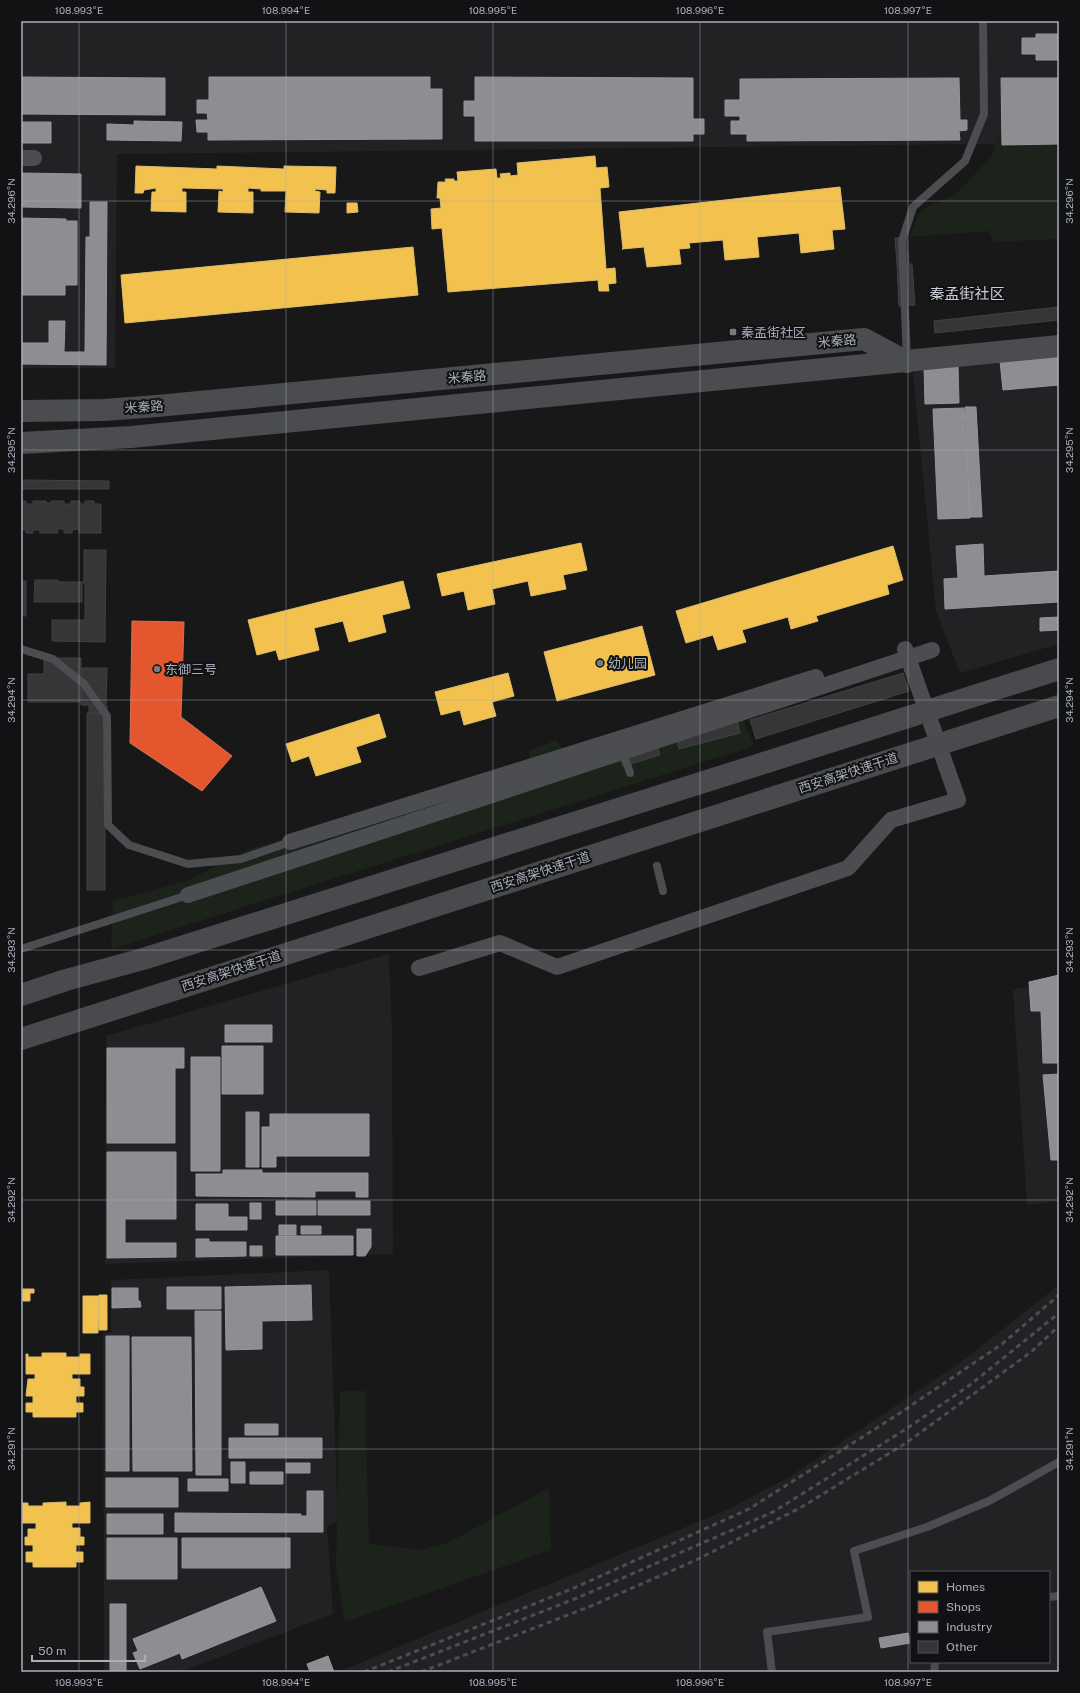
<svg xmlns="http://www.w3.org/2000/svg" width="1080" height="1693" viewBox="0 0 1080 1693" font-family="'Public Sans','Noto Sans SC',sans-serif">
<style>
.built{fill:#222224;fill-rule:evenodd}
.green{fill:#1b231b}
.homes{fill:#f2c14e;stroke:#dcbc6e}
.shops{fill:#e4572e;stroke:#d27158}
.industry{fill:#8d8d92;stroke:#95979e}
.building{fill:#363637;stroke:#404144}
.lines{fill:none;stroke-linecap:round;stroke-linejoin:round}
.lane{stroke:#4b4d51;stroke-width:8}
.street{stroke:#4b4d51;stroke-width:16}
.secondary{stroke:#4a4c4f;stroke-width:22}
.highway{stroke:#494a4d;stroke-width:22}
.rail{stroke:#4c4d50;stroke-width:3;stroke-dasharray:5 4;stroke-linecap:butt}
.highway-bridge{stroke:#494a4d;stroke-width:22}
.ticks{fill:none;stroke:#a8afba;stroke-width:1;stroke-opacity:0.45}
.poi-dot{fill:#767a81;stroke:#121214;stroke-width:1.5}
.labels{text-anchor:middle;dominant-baseline:central;stroke-width:4;stroke-linejoin:round;paint-order:stroke}
.poi-label{font-size:13px;fill:#a8afba;stroke:#121214;text-anchor:start}
.street-label{font-size:13px;fill:#a8afba;stroke:#121214}
.quarter-label{font-size:15px;fill:#c9ced6;stroke:#121214}
.neatline{fill:none;stroke:#a8afba;stroke-width:1.5}
.ticks-label{font-size:10px;text-anchor:middle;fill:#a8afba}
</style>
<rect width="100%" height="100%" fill="#181818"/>
<path class="built" d="M 21,21 L 1059,21 L 1059,143 L 117,154 L 115,368 L 21,368 Z
M 1059,350 L 1059,644 L 960,673 L 936,611 L 912,364 Z
M 389,954 L 392,1032 L 393,1254 L 105,1264 L 106,1036 Z
M 1059,980 L 1059,1201 L 1027,1205 L 1013,990 Z
M 329,1270 L 338,1521 L 327,1526 L 333,1614 L 180,1672 L 104,1672 L 103,1333 L 111,1332 L 111,1280 Z
M 1059,1285 L 1059,1672 L 338,1672 L 729,1509 L 789,1477 L 961,1362 ZM 911,1572 L 1049,1572 L 1049,1662 L 911,1662 Z"/>
<path class="green" d="M 1059,133 L 1059,239 L 994,242 L 989,231 L 909,237 L 921,210 L 956,194 L 992,156 L 998,135 Z
M 740,711 L 754,746 L 111,949 L 113,901 L 189,880 L 247,850 L 531,767 L 529,751 L 556,740 L 578,770 Z
M 340,1391 L 365,1391 L 369,1544 L 422,1550 L 449,1542 L 549,1488 L 551,1550 L 345,1622 L 336,1568 Z"/>
<path class="homes" d="M 595,156 L 596,168 L 607,167 L 609,187 L 600,188 L 606,269 L 615,268 L 616,283 L 608,284 L 609,291 L 599,291 L 598,280 L 448,292 L 442,228 L 432,229 L 431,209 L 441,208 L 440,198 L 437,198 L 438,182 L 446,182 L 445,179 L 454,179 L 454,181 L 458,181 L 457,172 L 496,169 L 497,178 L 501,178 L 500,174 L 510,173 L 510,176 L 518,175 L 517,163 Z
M 136,166 L 217,169 L 217,166 L 284,169 L 284,166 L 336,167 L 335,193 L 327,193 L 327,190 L 315,189 L 315,191 L 320,192 L 319,213 L 285,212 L 286,191 L 261,191 L 261,189 L 248,188 L 248,192 L 253,192 L 253,213 L 218,212 L 219,191 L 223,192 L 223,189 L 182,188 L 182,192 L 186,192 L 186,212 L 151,211 L 152,192 L 156,192 L 156,188 L 144,190 L 143,193 L 135,193 Z
M 840,187 L 845,229 L 832,230 L 834,249 L 801,253 L 799,233 L 757,237 L 759,257 L 725,260 L 723,240 L 689,243 L 690,248 L 679,249 L 681,264 L 647,267 L 644,247 L 622,249 L 623,249 L 619,212 Z
M 347,203 L 357,203 L 358,212 L 347,213 Z
M 413,247 L 418,295 L 125,323 L 121,275 Z
M 581,543 L 587,570 L 563,575 L 566,589 L 531,596 L 528,581 L 492,589 L 495,604 L 468,610 L 464,591 L 442,596 L 437,574 Z
M 893,546 L 903,580 L 887,585 L 889,594 L 816,616 L 818,621 L 791,629 L 788,617 L 742,630 L 746,642 L 718,650 L 713,635 L 686,643 L 676,611 Z
M 403,581 L 410,608 L 382,615 L 386,632 L 349,642 L 343,621 L 314,628 L 319,650 L 279,660 L 276,650 L 257,655 L 248,620 Z
M 642,626 L 655,675 L 557,701 L 544,652 Z
M 508,673 L 514,696 L 492,702 L 496,716 L 464,725 L 460,710 L 441,715 L 435,692 Z
M 379,714 L 386,737 L 356,747 L 361,762 L 316,776 L 309,756 L 292,762 L 286,744 Z
M 21,1289 L 34,1289 L 34,1293 L 30,1293 L 30,1301 L 21,1301 Z
M 99,1295 L 107,1295 L 107,1330 L 99,1330 Z
M 83,1296 L 99,1296 L 98,1333 L 83,1333 Z
M 42,1353 L 66,1353 L 66,1357 L 80,1357 L 80,1354 L 90,1354 L 90,1374 L 72,1374 L 72,1379 L 80,1379 L 80,1387 L 84,1387 L 84,1396 L 76,1396 L 76,1403 L 83,1403 L 83,1412 L 76,1412 L 76,1417 L 33,1417 L 33,1412 L 26,1412 L 26,1403 L 33,1403 L 33,1396 L 26,1396 L 28,1379 L 35,1379 L 35,1374 L 26,1374 L 26,1354 L 28,1354 L 28,1357 L 42,1357 Z
M 66,1502 L 66,1506 L 80,1506 L 80,1503 L 90,1502 L 90,1523 L 72,1523 L 72,1528 L 80,1528 L 80,1537 L 84,1537 L 84,1545 L 76,1545 L 76,1552 L 83,1552 L 83,1562 L 76,1562 L 76,1567 L 33,1567 L 33,1562 L 26,1562 L 26,1552 L 33,1552 L 33,1545 L 25,1545 L 25,1537 L 28,1537 L 28,1529 L 36,1529 L 36,1523 L 21,1523 L 21,1503 L 28,1503 L 28,1506 L 43,1506 L 43,1503 Z"/>
<path class="shops" d="M 132,621 L 184,622 L 181,717 L 232,756 L 202,791 L 130,743 Z"/>
<path class="industry" d="M 1036,34 L 1059,34 L 1059,60 L 1036,60 L 1036,54 L 1022,54 L 1022,38 L 1036,38 Z
M 21,77 L 165,78 L 165,115 L 21,114 Z
M 209,77 L 430,77 L 430,89 L 442,89 L 442,139 L 208,140 L 208,132 L 197,132 L 196,120 L 208,120 L 207,113 L 197,113 L 197,100 L 209,100 Z
M 475,77 L 693,78 L 693,119 L 704,119 L 704,134 L 693,134 L 693,141 L 475,141 L 475,116 L 464,116 L 464,101 L 475,101 Z
M 959,78 L 960,120 L 967,120 L 967,130 L 959,131 L 960,140 L 747,141 L 747,134 L 731,134 L 731,121 L 740,121 L 740,116 L 725,116 L 725,100 L 740,100 L 740,79 Z
M 1001,78 L 1059,78 L 1059,144 L 1002,145 Z
M 134,121 L 182,122 L 181,141 L 107,140 L 107,124 L 134,125 Z
M 21,122 L 51,122 L 51,143 L 21,143 Z
M 21,173 L 81,174 L 81,208 L 21,207 Z
M 90,202 L 107,202 L 106,365 L 21,364 L 21,343 L 49,343 L 49,321 L 65,321 L 64,352 L 85,352 L 86,237 L 90,237 Z
M 21,218 L 66,219 L 66,221 L 77,221 L 77,285 L 65,285 L 65,295 L 21,295 Z
M 1059,356 L 1059,385 L 1003,390 L 1000,361 Z
M 958,366 L 959,403 L 925,404 L 924,367 Z
M 965,407 L 976,407 L 982,517 L 970,517 Z
M 964,408 L 970,518 L 938,519 L 933,409 Z
M 983,544 L 984,576 L 1059,571 L 1059,602 L 945,609 L 944,579 L 958,578 L 956,546 Z
M 1059,617 L 1059,630 L 1040,631 L 1040,618 Z
M 1059,975 L 1059,1063 L 1043,1063 L 1041,1011 L 1031,1011 L 1029,982 Z
M 225,1025 L 272,1025 L 272,1042 L 225,1042 Z
M 222,1046 L 263,1046 L 263,1094 L 222,1094 Z
M 107,1048 L 184,1048 L 184,1068 L 175,1068 L 175,1143 L 107,1143 Z
M 191,1057 L 220,1057 L 220,1171 L 191,1171 Z
M 1059,1074 L 1059,1160 L 1051,1160 L 1043,1075 Z
M 246,1112 L 259,1112 L 259,1167 L 246,1167 Z
M 270,1114 L 369,1114 L 369,1156 L 276,1156 L 276,1167 L 262,1167 L 262,1127 L 270,1127 Z
M 107,1152 L 176,1152 L 176,1219 L 125,1219 L 125,1243 L 176,1243 L 176,1257 L 107,1258 Z
M 223,1170 L 262,1170 L 262,1173 L 368,1173 L 368,1197 L 356,1197 L 356,1191 L 315,1191 L 315,1197 L 196,1196 L 196,1174 L 223,1174 Z
M 276,1201 L 316,1201 L 316,1215 L 276,1215 Z
M 318,1201 L 370,1201 L 370,1215 L 318,1215 Z
M 250,1203 L 261,1203 L 261,1219 L 250,1219 Z
M 196,1204 L 228,1204 L 228,1217 L 247,1217 L 247,1230 L 196,1230 Z
M 279,1225 L 296,1225 L 296,1235 L 279,1235 Z
M 301,1226 L 321,1226 L 321,1234 L 301,1234 Z
M 357,1229 L 371,1229 L 371,1247 L 365,1256 L 357,1256 Z
M 276,1236 L 353,1236 L 353,1255 L 276,1255 Z
M 196,1239 L 209,1239 L 209,1242 L 246,1242 L 246,1256 L 196,1257 Z
M 250,1246 L 262,1246 L 262,1256 L 250,1256 Z
M 311,1285 L 312,1320 L 262,1321 L 262,1349 L 226,1350 L 225,1287 Z
M 167,1287 L 221,1287 L 221,1309 L 167,1309 Z
M 112,1288 L 138,1288 L 138,1301 L 140,1301 L 141,1307 L 112,1308 Z
M 195,1311 L 221,1311 L 221,1475 L 196,1475 Z
M 106,1336 L 129,1336 L 129,1471 L 106,1471 Z
M 132,1337 L 191,1337 L 192,1471 L 133,1471 Z
M 245,1424 L 278,1424 L 278,1435 L 245,1435 Z
M 229,1438 L 322,1438 L 322,1458 L 229,1458 Z
M 231,1462 L 245,1462 L 245,1483 L 231,1483 Z
M 286,1463 L 310,1463 L 310,1473 L 286,1473 Z
M 250,1472 L 283,1472 L 283,1484 L 250,1484 Z
M 106,1478 L 178,1478 L 178,1507 L 106,1507 Z
M 188,1479 L 228,1479 L 228,1491 L 188,1491 Z
M 307,1491 L 323,1491 L 323,1532 L 175,1532 L 175,1513 L 301,1514 L 301,1516 L 307,1516 Z
M 107,1514 L 163,1514 L 163,1534 L 107,1534 Z
M 107,1538 L 177,1538 L 177,1579 L 107,1579 Z
M 182,1538 L 290,1538 L 290,1568 L 182,1568 Z
M 261,1587 L 276,1621 L 182,1659 L 180,1653 L 140,1669 L 133,1653 L 138,1651 L 133,1639 Z
M 110,1604 L 126,1604 L 126,1672 L 110,1672 Z
M 908,1633 L 910,1643 L 881,1648 L 879,1638 Z
M 328,1656 L 334,1672 L 310,1672 L 307,1664 Z"/>
<path class="building" d="M 907,237 L 909,263 L 897,264 L 895,238 Z
M 897,264 L 912,264 L 915,305 L 899,306 Z
M 1059,307 L 1059,320 L 935,333 L 934,321 Z
M 21,480 L 109,481 L 109,489 L 21,489 Z
M 21,501 L 26,501 L 26,504 L 33,504 L 33,501 L 46,501 L 46,503 L 51,503 L 51,501 L 64,501 L 64,504 L 71,504 L 71,501 L 80,501 L 80,504 L 85,504 L 85,501 L 94,501 L 94,504 L 101,504 L 101,533 L 79,533 L 79,529 L 72,530 L 72,533 L 64,533 L 64,529 L 57,529 L 58,533 L 40,533 L 40,530 L 33,530 L 33,533 L 26,533 L 26,530 L 21,530 Z
M 84,550 L 106,550 L 105,642 L 52,641 L 52,620 L 85,620 L 85,583 L 82,583 L 82,602 L 34,602 L 35,580 L 58,580 L 58,582 L 84,582 Z
M 21,581 L 26,581 L 26,616 L 21,616 Z
M 44,658 L 81,658 L 81,702 L 28,702 L 28,674 L 44,674 Z
M 82,668 L 107,668 L 106,705 L 81,705 Z
M 903,673 L 909,691 L 756,739 L 750,720 Z
M 89,706 L 107,706 L 107,713 L 89,713 Z
M 87,713 L 105,713 L 105,890 L 87,890 Z
M 737,720 L 740,733 L 679,749 L 675,735 Z
M 655,738 L 660,755 L 623,766 L 618,749 Z"/>
<g class="lines">
<path class="lane" d="M 907,359 L 902,241 L 913,207 L 965,161 L 984,114 L 983,21
M 21,649 L 53,659 L 84,684 L 107,716 L 108,825 L 129,845 L 188,864 L 241,859 L 290,842
M 623,752 L 630,773
M 657,866 L 663,891
M 21,949 L 188,895
M 1049,1597 L 1059,1596
M 772,1672 L 767,1632 L 868,1617 L 854,1551 L 927,1527 L 989,1501 L 1059,1462
M 934,1672 L 935,1662"/>
<path class="street" d="M 21,158 L 34,158
M 290,842 L 816,677
M 188,895 L 932,650
M 419,968 L 500,943 L 557,967 L 848,868 L 891,820 L 958,800 L 905,649"/>
<path class="secondary" d="M 21,411 L 104,410 L 157,406 L 864,339 L 907,362
M 21,443 L 131,437 L 1059,346"/>
<path class="highway" d="M 21,995 L 66,980 L 143,959 L 767,762
M 21,1039 L 778,796"/>
<path class="rail" d="M 364,1672 L 574,1588 L 749,1509 L 897,1415 L 1002,1344 L 1059,1295
M 388,1672 L 577,1598 L 773,1512 L 906,1429 L 970,1385 L 1059,1313
M 421,1672 L 591,1606 L 694,1561 L 800,1508 L 906,1443 L 1031,1352 L 1059,1326"/>
<path class="highway-bridge" d="M 767,762 L 1059,669
M 778,796 L 1059,706"/>
</g>
<path class="ticks" d="M 79,21 L 79,1672M 286,21 L 286,1672M 493,21 L 493,1672M 700,21 L 700,1672M 908,21 L 908,1672M 21,201 L 1059,201M 21,450 L 1059,450M 21,700 L 1059,700M 21,950 L 1059,950M 21,1200 L 1059,1200M 21,1449 L 1059,1449"/>
<g class="poi-dot">
<rect x="729" y="328" width="8" height="8" rx="2"/>
<circle cx="600" cy="663" r="4"/>
<circle cx="157" cy="669" r="4"/>
</g>
<g class="labels">
<g class="poi-label">
<text x="741" y="332">秦孟街社区</text>
<text x="608" y="663">幼儿园</text>
<text x="165" y="669">东御三号</text>
</g>
<g class="street-label">
<text transform="translate(837 341) rotate(-5)">米秦路</text>
<text transform="translate(467 377) rotate(-5)">米秦路</text>
<text transform="translate(144 407) rotate(-4)">米秦路</text>
<text transform="translate(848 773) rotate(-18)">西安高架快速干道</text>
<text transform="translate(540 872) rotate(-18)">西安高架快速干道</text>
<text transform="translate(231 971) rotate(-18)">西安高架快速干道</text>
</g>
<g class="quarter-label">
<text x="967" y="293">秦孟街社区</text>
</g>
</g>
<rect width="1080" height="1693" fill="none" stroke="#121214" stroke-width="44"/>
<rect x="910" y="1571" width="140" height="92" fill="#121214" stroke="#4e5156"/>
<rect x="918" y="1581" width="20" height="12" fill="#f2c14e" stroke="#4e5156"/>
<text x="946" y="1591" font-size="12" fill="#a8afba">Homes</text>
<rect x="918" y="1601" width="20" height="12" fill="#e4572e" stroke="#4e5156"/>
<text x="946" y="1611" font-size="12" fill="#a8afba">Shops</text>
<rect x="918" y="1621" width="20" height="12" fill="#8d8d92" stroke="#4e5156"/>
<text x="946" y="1631" font-size="12" fill="#a8afba">Industry</text>
<rect x="918" y="1641" width="20" height="12" fill="#363637" stroke="#4e5156"/>
<text x="946" y="1651" font-size="12" fill="#a8afba">Other</text>
<path d="M32 1655v6h113v-6" fill="none" stroke="#a8afba" stroke-width="2"/>
<text x="38" y="1655" font-size="12" fill="#a8afba" stroke="#121214" stroke-width="3" paint-order="stroke">50 m</text>
<rect x="22" y="22" width="1036" height="1649" class="neatline"/>
<g class="ticks-label">
<text x="79" y="14">108.993°E</text>
<text x="286" y="14">108.994°E</text>
<text x="493" y="14">108.995°E</text>
<text x="700" y="14">108.996°E</text>
<text x="908" y="14">108.997°E</text>
<text transform="translate(11 201) rotate(-90)" y="4">34.296°N</text>
<text transform="translate(1069 201) rotate(-90)" y="4">34.296°N</text>
<text transform="translate(11 450) rotate(-90)" y="4">34.295°N</text>
<text transform="translate(1069 450) rotate(-90)" y="4">34.295°N</text>
<text transform="translate(11 700) rotate(-90)" y="4">34.294°N</text>
<text transform="translate(1069 700) rotate(-90)" y="4">34.294°N</text>
<text transform="translate(11 950) rotate(-90)" y="4">34.293°N</text>
<text transform="translate(1069 950) rotate(-90)" y="4">34.293°N</text>
<text transform="translate(11 1200) rotate(-90)" y="4">34.292°N</text>
<text transform="translate(1069 1200) rotate(-90)" y="4">34.292°N</text>
<text transform="translate(11 1449) rotate(-90)" y="4">34.291°N</text>
<text transform="translate(1069 1449) rotate(-90)" y="4">34.291°N</text>
<text x="79" y="1686">108.993°E</text>
<text x="286" y="1686">108.994°E</text>
<text x="493" y="1686">108.995°E</text>
<text x="700" y="1686">108.996°E</text>
<text x="908" y="1686">108.997°E</text>
</g>
</svg>
